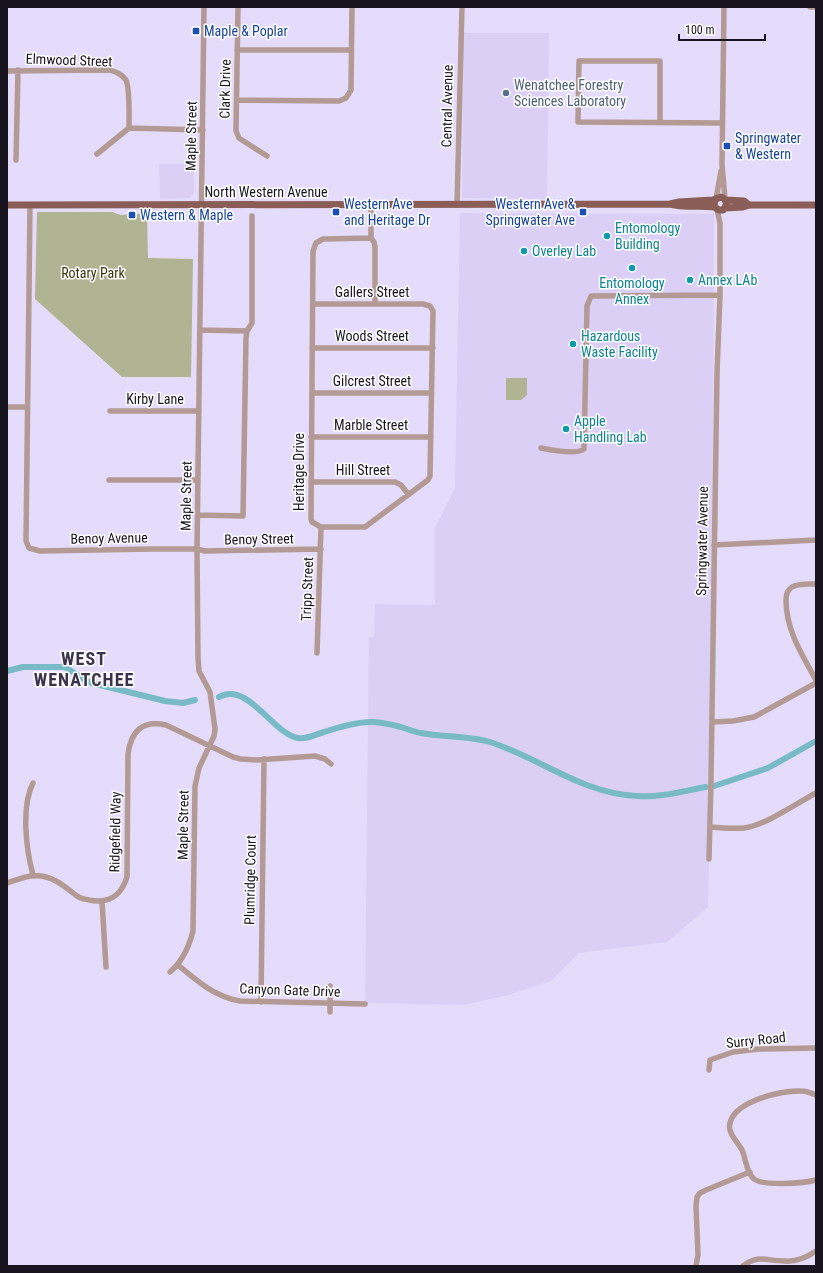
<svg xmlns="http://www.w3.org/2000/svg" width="823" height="1273" viewBox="0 0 823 1273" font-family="'Roboto Condensed',sans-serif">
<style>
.built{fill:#dbcff6}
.green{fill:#b0b493}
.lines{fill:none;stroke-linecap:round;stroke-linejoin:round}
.canal{stroke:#78bbc7;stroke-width:6}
.minor{stroke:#b39a95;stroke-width:5.5}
.major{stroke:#8a5e56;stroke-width:7}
.transit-dot{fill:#1a4fb4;stroke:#fff;stroke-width:1.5}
.service-dot{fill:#5c6f8a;stroke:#fff;stroke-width:1.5}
.culture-dot{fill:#0f9aa8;stroke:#fff;stroke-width:1.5}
.labels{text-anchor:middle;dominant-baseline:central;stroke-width:3;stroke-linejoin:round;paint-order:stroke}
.transit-label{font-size:14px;fill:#164399;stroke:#fff;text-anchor:start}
.street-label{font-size:14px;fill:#18141f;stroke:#fff}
.service-label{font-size:14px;fill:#4e5e75;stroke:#fff;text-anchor:start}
.culture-label{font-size:14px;fill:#0d838f;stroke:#fff;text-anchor:start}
.park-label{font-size:14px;fill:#34370e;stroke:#fff}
.district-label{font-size:18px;font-weight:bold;letter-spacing:1px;fill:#3b334c;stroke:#fff}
</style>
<rect width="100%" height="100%" fill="#e5dbfb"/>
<path class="built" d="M 464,33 L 549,33 L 547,199 L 462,198 Z
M 159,164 L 194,164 L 194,193 L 189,198 L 160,199 Z
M 460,213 L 714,214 L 711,781 L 708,907 L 667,942 L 579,953 L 551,981 L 508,995 L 464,1005 L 365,1003 L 369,637 L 374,637 L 375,604 L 435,605 L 435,528 L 455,488 Z"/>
<path class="green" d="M 37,212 L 112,212 L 121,215 L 147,213 L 148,258 L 193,259 L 191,377 L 122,377 L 35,299 Z
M 506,378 L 527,378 L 527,395 L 521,400 L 506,400 Z"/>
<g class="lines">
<path class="canal" d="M 7,671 L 23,667 L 64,667 C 74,671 81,680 92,683 L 165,701 L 183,703 L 195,700
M 219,697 C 248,681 273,734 298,738 C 306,740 316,734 324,732 C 339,727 359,721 374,722 C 384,723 395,725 404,728 C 410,730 415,732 421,733 C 443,737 470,736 490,742 C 540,758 583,794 637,796 C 660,798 683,791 706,787
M 714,786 L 768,768 L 816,741"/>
<path class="minor" d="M 238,7 L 236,131 L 239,138 L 242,140 L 267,156
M 724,7 L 722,165 L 725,199
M 810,7 L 816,7
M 237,50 L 351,50
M 7,71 L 110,70 C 116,72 122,74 126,80 C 130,89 129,117 129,128
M 237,100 L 339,101 L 346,98 L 351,90 L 352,7
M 660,122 L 660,61 L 579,61 L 578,122 L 722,123
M 129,128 L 203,130
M 97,154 L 129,128
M 16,160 L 18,70
M 716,199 L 721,171
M 371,205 L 371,238 L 374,242 L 375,247 L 375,304
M 457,205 L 462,7
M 30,206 L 26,541 L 29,548 L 40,551 L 152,549 L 197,549 L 205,551 L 321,549
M 313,304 L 423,304 L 430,306 L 433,311 L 430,476 L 428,480 L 365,527 L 321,527 L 312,522 L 311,519 L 313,251 L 316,243 L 323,239 L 371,238
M 200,330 L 247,331 L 252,323 L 252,216
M 312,348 L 433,348
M 312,393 L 431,393
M 7,407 L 27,407
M 110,411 L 199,411
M 311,437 L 431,437
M 541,448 C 551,450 577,455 584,449 L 587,306 L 591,296 L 720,295
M 109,480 L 198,480
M 311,482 L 395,482 L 401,485 L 408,494
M 198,515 L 243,516 L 246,338 L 247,331
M 714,545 L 816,540
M 816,584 C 809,584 798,583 792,587 C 787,590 786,595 786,600 C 786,630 802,655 816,680
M 317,653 L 321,527
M 712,722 L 733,721 L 754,717 L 816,683
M 710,827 C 721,828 732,829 744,828 C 764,826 797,803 816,793
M 709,859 L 711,781 L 717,373 L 720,295 L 720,223 L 717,209
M 33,875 C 26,849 21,807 33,783
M 7,883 C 20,879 32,873 46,877 C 59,880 67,889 77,896 C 81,899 85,899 89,900 C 109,904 121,896 127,877 L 128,754 C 131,731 142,720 166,725 L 233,757 L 241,759 L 257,760 L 315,756 L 325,759 L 331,764
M 102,901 L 106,967
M 178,965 C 197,981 215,997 240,1001 L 365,1004
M 170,972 C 183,961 189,947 193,931 L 195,786 L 199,768 L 214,736 L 215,729 L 210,692 L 199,671 L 198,658 L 197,549 L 204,7
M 261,1002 L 264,759
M 330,1012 L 330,986
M 709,1070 L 710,1060 L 733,1052 L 759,1049 L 816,1048
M 816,1095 C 811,1093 807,1091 801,1091 C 782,1090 735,1101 730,1123 C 727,1133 738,1142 742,1150 C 746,1159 746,1171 753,1178 C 761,1187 805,1183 816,1180
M 696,1266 L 698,1255 L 696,1206 L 697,1197 L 700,1193 L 706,1190 L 750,1172
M 743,1266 C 758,1254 767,1261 784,1261 C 796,1262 806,1258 816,1251"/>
<path class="major" d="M 726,200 L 744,201 L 749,205
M 670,204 C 685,208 700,205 715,207
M 7,205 L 670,204 L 679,202 L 713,200 L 721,197 C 727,199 728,205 723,210 L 719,210 C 714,208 713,204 716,199
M 725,208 L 743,207 L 749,205 L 816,205"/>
</g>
<g class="transit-dot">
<rect x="192" y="27" width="8" height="8" rx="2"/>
<rect x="723" y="142" width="8" height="8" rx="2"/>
<rect x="332" y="208" width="8" height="8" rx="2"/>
<rect x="579" y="208" width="8" height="8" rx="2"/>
<rect x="128" y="211" width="8" height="8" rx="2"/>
</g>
<circle class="service-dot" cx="506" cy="93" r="4"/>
<g class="culture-dot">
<circle cx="607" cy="236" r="4"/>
<circle cx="524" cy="251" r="4"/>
<circle cx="632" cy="268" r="4"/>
<circle cx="690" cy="280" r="4"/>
<circle cx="573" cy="344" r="4"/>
<circle cx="566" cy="429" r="4"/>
</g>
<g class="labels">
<g class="transit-label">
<text x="204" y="31">Maple &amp; Poplar</text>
<text x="735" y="138">Springwater<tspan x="735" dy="16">&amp; Western</tspan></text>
<text x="344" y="204">Western Ave<tspan x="344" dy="16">and Heritage Dr</tspan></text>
<text x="575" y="204" text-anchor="end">Western Ave &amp;<tspan x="575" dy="16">Springwater Ave</tspan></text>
<text x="140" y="215">Western &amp; Maple</text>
</g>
<g class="street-label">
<text transform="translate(69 60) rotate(2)">Elmwood Street</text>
<text transform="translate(225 89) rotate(-89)">Clark Drive</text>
<text transform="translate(447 106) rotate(-89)">Central Avenue</text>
<text transform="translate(191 136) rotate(-89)">Maple Street</text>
<text x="266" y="192">North Western Avenue</text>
<text x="372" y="292">Gallers Street</text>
<text x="372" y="336">Woods Street</text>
<text x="372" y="381">Gilcrest Street</text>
<text x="155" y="399">Kirby Lane</text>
<text x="371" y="425">Marble Street</text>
<text x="363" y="470">Hill Street</text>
<text transform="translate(299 472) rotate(-90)">Heritage Drive</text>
<text transform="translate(186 496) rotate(-89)">Maple Street</text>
<text transform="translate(109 538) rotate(-1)">Benoy Avenue</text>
<text transform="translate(259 539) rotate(-1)">Benoy Street</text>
<text transform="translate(702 541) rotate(-89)">Springwater Avenue</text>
<text transform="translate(307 589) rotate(-88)">Tripp Street</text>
<text transform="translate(183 825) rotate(-89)">Maple Street</text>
<text transform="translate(115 832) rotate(-89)">Ridgefield Way</text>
<text transform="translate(250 880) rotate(-89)">Plumridge Court</text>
<text transform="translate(290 990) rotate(2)">Canyon Gate Drive</text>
<text transform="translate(756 1040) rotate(-6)">Surry Road</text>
</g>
<g class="service-label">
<text x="514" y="85">Wenatchee Forestry<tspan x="514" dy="16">Sciences Laboratory</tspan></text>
</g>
<g class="culture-label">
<text x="615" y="228">Entomology<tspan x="615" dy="16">Building</tspan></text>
<text x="532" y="251">Overley Lab</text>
<text x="698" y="280">Annex LAb</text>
<text x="632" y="283" text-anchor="middle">Entomology<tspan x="632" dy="16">Annex</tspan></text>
<text x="581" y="336">Hazardous<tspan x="581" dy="16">Waste Facility</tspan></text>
<text x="574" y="421">Apple<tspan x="574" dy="16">Handling Lab</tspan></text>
</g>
<g class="park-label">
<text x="93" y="273">Rotary Park</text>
</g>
<g class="district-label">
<text x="84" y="658">WEST<tspan x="84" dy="21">WENATCHEE</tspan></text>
</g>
</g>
<rect width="823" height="1273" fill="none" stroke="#18141f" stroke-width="16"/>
<path d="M679 34v6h86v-6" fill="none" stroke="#18141f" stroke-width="2"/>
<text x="685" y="34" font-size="12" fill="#18141f" stroke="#ffffff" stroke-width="3" paint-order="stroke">100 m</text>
</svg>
